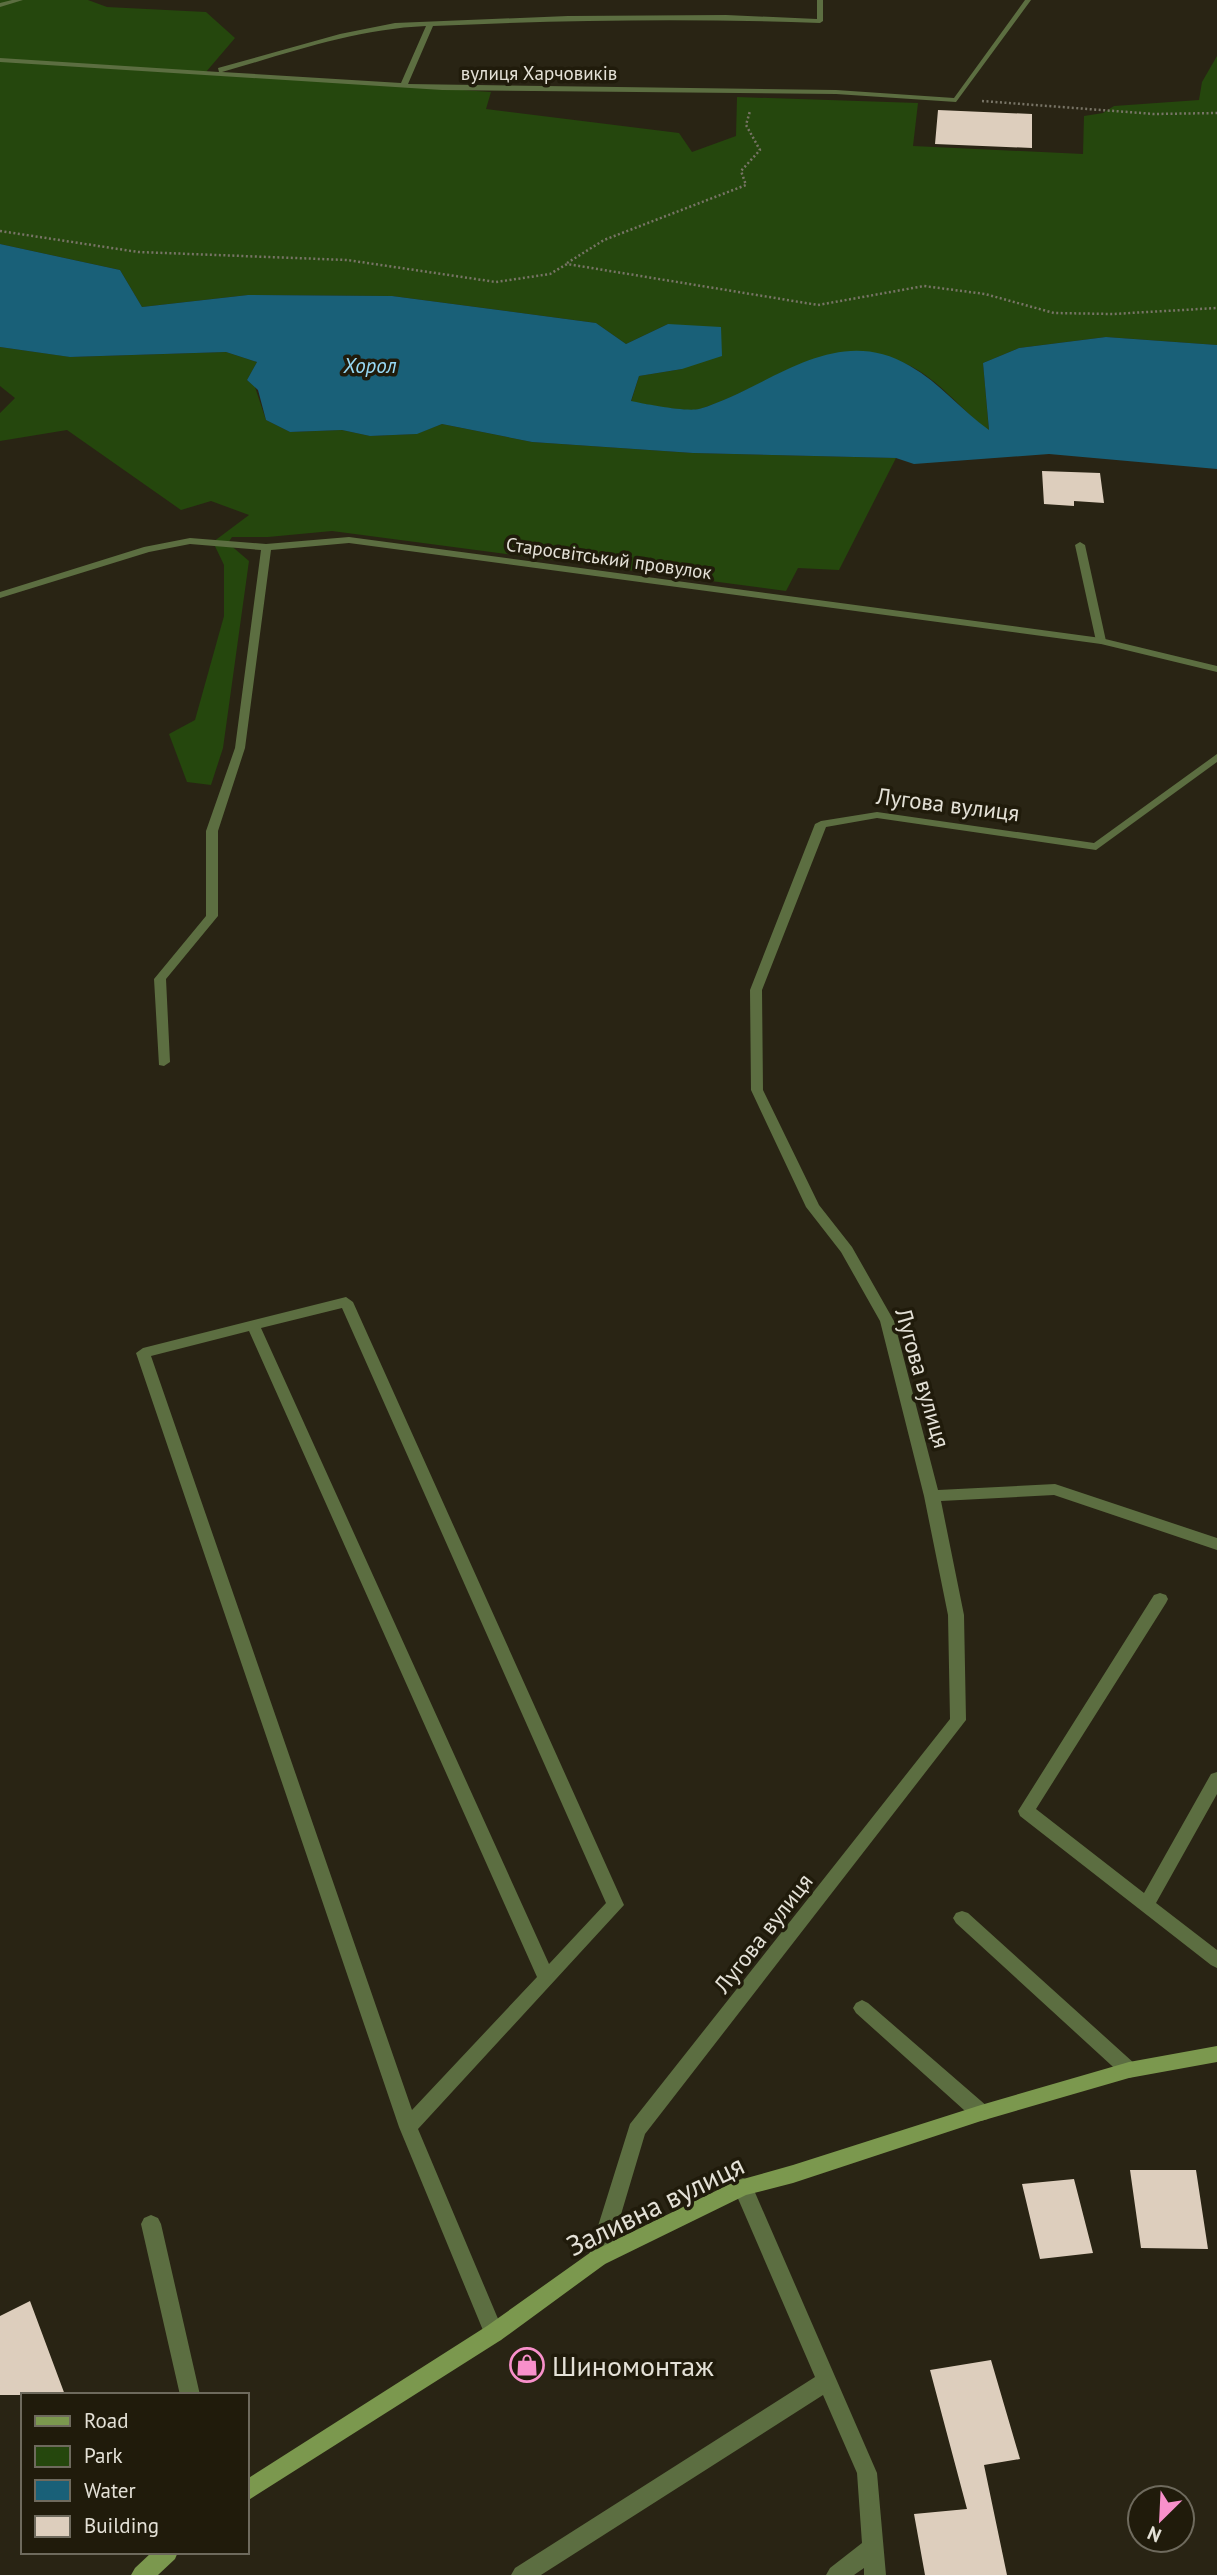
<svg xmlns="http://www.w3.org/2000/svg" width="1217" height="2575" viewBox="0 0 1217 2575" font-family="'PT Sans',sans-serif">
<style>
.green{fill:#25470d}
.water{fill:#196078}
.building{fill:#ddcebd}
.lines{fill:none;stroke-linecap:round;stroke-linejoin:round}
.path{stroke:#787466;stroke-width:2.5;stroke-dasharray:2 2.5;stroke-linecap:butt}
.lane{fill:#5c6e41;fill-rule:evenodd}
.street{fill:#5c6e41;fill-rule:evenodd}
.secondary{fill:#7b984e;fill-rule:evenodd}
.labels{text-anchor:middle;dominant-baseline:central;stroke-width:7;stroke-linejoin:round;paint-order:stroke}
.far-street-label{font-size:19px;fill:#e4e1d7;stroke:#201b0b}
.far-water-label{font-size:21px;font-style:italic;fill:#98d9f4;stroke:#201b0b}
.street-label{font-size:23px;fill:#e4e1d7;stroke:#201b0b}
.near-street-label{font-size:28px;fill:#e4e1d7;stroke:#201b0b}
.near-poi-label{font-size:28px;fill:#e4e1d7;stroke:#201b0b;text-anchor:start}
</style>
<rect width="100%" height="100%" fill="#292414"/>
<path class="green" d="M 0,0 L 88,0 L 107,7 L 206,12 L 235,38 L 206,72 L 491,92 L 486,109 L 679,133 L 692,152 L 736,136 L 737,97 L 918,103 L 913,146 L 1083,154 L 1084,116 L 1103,113 L 1114,106 L 1199,100 L 1202,82 L 1217,56 L 1217,345 L 1106,337 L 1019,348 L 983,363 L 989,431 C 961,410 938,378 906,364 C 824,328 773,387 700,409 C 685,413 647,404 631,402 L 639,376 L 682,369 L 668,324 L 626,344 L 596,323 L 392,296 L 248,295 L 142,307 L 120,270 L 0,244 Z
M 0,347 L 71,357 L 226,352 L 257,362 L 247,380 L 255,387 L 266,420 L 290,432 L 342,430 L 370,436 L 416,434 L 442,424 L 532,442 L 693,453 L 896,458 L 839,570 L 798,568 L 786,591 L 332,531 L 268,537 L 232,537 L 228,543 L 249,561 L 223,748 L 211,785 L 187,782 L 169,734 L 195,720 L 224,616 L 224,565 L 213,542 L 249,515 L 211,501 L 181,510 L 67,430 L 0,441 L 0,413 L 15,398 L 0,386 Z"/>
<path class="water" d="M 0,244 L 120,270 L 142,307 L 248,295 L 392,296 L 596,323 L 626,344 L 668,324 L 721,327 L 722,356 L 682,369 L 639,376 L 631,401 C 645,404 686,412 699,409 C 770,388 834,321 910,366 C 940,383 961,410 989,430 L 983,363 L 1019,348 L 1106,337 L 1217,345 L 1217,469 L 1049,454 L 914,464 L 896,458 L 693,453 L 532,442 L 442,424 L 417,434 L 370,436 L 342,430 L 290,432 L 266,420 L 258,390 L 247,380 L 257,362 L 226,352 L 70,357 L 0,347 Z"/>
<path class="building" d="M 938,110 L 1032,114 L 1032,148 L 935,144 Z
M 1042,471 L 1100,473 L 1104,503 L 1074,501 L 1074,506 L 1044,504 Z
M 1130,2170 L 1196,2170 L 1208,2249 L 1141,2248 Z
M 1074,2179 L 1093,2253 L 1040,2259 L 1022,2184 Z
M 30,2301 L 65,2395 L 0,2395 L 0,2316 Z
M 991,2360 L 1020,2459 L 984,2465 L 1007,2575 L 925,2575 L 914,2514 L 967,2509 L 930,2370 Z"/>
<g class="lines">
<path class="path" d="M 982,101 L 1154,114 L 1217,113
M 0,231 L 138,252 L 347,260 L 496,282 L 550,274 L 567,264 L 818,305 L 924,286 L 985,294 L 1054,313 L 1113,314 L 1217,308
M 567,263 L 604,240 L 746,185 L 741,171 L 760,150 L 746,125 L 750,111"/>
<path class="lane" d="M 1080,542 L 1085,545 L 1106,641 L 1101,644 L 1096,641 L 1075,545 Z
M 346,1297 L 353,1302 L 624,1905 L 418,2129 L 504,2333 L 501,2340 L 494,2342 L 487,2340 L 399,2127 L 136,1353 L 143,1348 ZM 342,1308 L 606,1903 L 549,1964 L 261,1328 ZM 249,1331 L 537,1977 L 412,2110 L 151,1356 Z
M 1160,1593 L 1166,1595 L 1168,1599 L 1166,1603 L 1036,1809 L 1144,1893 L 1211,1774 L 1217,1772 L 1217,1794 L 1156,1903 L 1217,1950 L 1217,1968 L 1211,1965 L 1020,1816 L 1018,1811 L 1154,1595 Z
M 962,1911 L 968,1913 L 1135,2064 L 1138,2070 L 1135,2076 L 1129,2078 L 1123,2076 L 956,1923 L 953,1918 L 956,1913 Z
M 862,2000 L 868,2003 L 988,2107 L 990,2113 L 988,2119 L 981,2121 L 974,2119 L 856,2013 L 853,2008 L 856,2003 Z
M 743,2178 L 750,2181 L 877,2473 L 886,2575 L 864,2575 L 864,2568 L 854,2575 L 826,2575 L 830,2568 L 862,2543 L 857,2473 L 823,2395 L 541,2575 L 511,2575 L 515,2568 L 815,2377 L 733,2187 L 736,2181 Z
M 151,2215 L 158,2218 L 161,2224 L 200,2395 L 180,2395 L 141,2224 L 144,2218 Z"/>
<path class="street" d="M 12,0 L 23,0 L 0,7 L 0,3 Z
M 817,0 L 823,0 L 823,21 L 820,23 C 691,18 562,20 433,26 L 408,84 L 836,90 L 954,98 L 1025,0 L 1031,0 L 956,102 L 836,94 L 442,90 L 0,62 L 0,58 L 219,72 L 218,68 L 340,34 L 395,23 L 568,16 L 726,15 L 817,19 ZM 426,26 L 401,83 L 222,72 C 289,53 355,29 426,26 Z
M 349,537 L 1101,638 L 1217,666 L 1217,672 L 1101,644 L 349,543 L 271,550 L 245,748 L 218,831 L 218,916 L 166,979 L 170,1062 L 164,1066 L 159,1065 L 154,979 L 206,916 L 206,831 L 235,748 L 261,550 L 190,544 L 149,552 L 0,598 L 0,592 L 144,547 L 190,538 L 266,544 Z
M 1217,754 L 1217,762 L 1096,850 L 877,818 L 826,827 L 762,990 L 763,1090 L 819,1205 L 852,1247 L 894,1321 L 938,1490 L 1055,1484 L 1217,1538 L 1217,1550 L 1054,1495 L 941,1501 L 964,1615 L 966,1720 L 645,2134 L 608,2258 L 605,2264 L 598,2267 L 591,2264 L 588,2258 L 630,2124 L 950,1719 L 948,1615 L 924,1496 L 880,1321 L 841,1252 L 806,1207 L 751,1090 L 750,990 L 815,824 L 821,821 L 877,812 L 1094,843 Z"/>
<path class="secondary" d="M 1217,2046 L 1217,2062 L 1129,2078 L 981,2121 L 793,2183 L 746,2195 L 605,2264 L 501,2340 L 247,2501 L 247,2479 L 487,2326 L 591,2252 L 736,2181 L 793,2165 L 981,2105 L 1129,2062 Z
M 152,2552 L 178,2552 L 175,2559 L 158,2575 L 131,2575 L 135,2568 Z"/>
</g>
<defs>
<g id="shop-ring" transform="scale(1.75)"><circle r="9.5" fill="#201b0b" stroke="#f890cb" stroke-width="1.5"/><path d="M-5-2.5h2.3a2.7 3.5 0 0 1 5.4 0H5L5.5 6h-11ZM-1.5-2.5h3a1.5 2.3 0 0 0-3 0Z" fill="#f890cb"/></g>
</defs>
<g fill-rule="evenodd">
<use href="#shop-ring" x="527" y="2365"/>
</g>
<g class="labels">
<g class="far-street-label">
<text x="539" y="73">вулиця Харчовиків</text>
<text transform="translate(609 558) rotate(8)">Старосвітський провулок</text>
</g>
<g class="far-water-label">
<text x="370" y="365">Хорол</text>
</g>
<g class="street-label">
<text transform="translate(948 804) rotate(7)">Лугова вулиця</text>
<text transform="translate(923 1378) rotate(74)">Лугова вулиця</text>
<text transform="translate(763 1933) rotate(-52)">Лугова вулиця</text>
</g>
<g class="near-street-label">
<text transform="translate(655 2205) rotate(-26)">Заливна вулиця</text>
</g>
<g class="near-poi-label">
<text x="552" y="2365">Шиномонтаж</text>
</g>
</g>
<rect x="21" y="2393" width="228" height="161" fill="#201b0b" stroke="#6e6a5d" stroke-width="2"/>
<rect x="35" y="2416" width="35" height="10" fill="#7b984e" stroke="#6e6a5d" stroke-width="2"/>
<text x="84" y="2428" font-size="21" fill="#e4e1d7">Road</text>
<rect x="35" y="2446" width="35" height="21" fill="#25470d" stroke="#6e6a5d" stroke-width="2"/>
<text x="84" y="2463" font-size="21" fill="#e4e1d7">Park</text>
<rect x="35" y="2480" width="35" height="21" fill="#196078" stroke="#6e6a5d" stroke-width="2"/>
<text x="84" y="2498" font-size="21" fill="#e4e1d7">Water</text>
<rect x="35" y="2516" width="35" height="21" fill="#ddcebd" stroke="#6e6a5d" stroke-width="2"/>
<text x="84" y="2533" font-size="21" fill="#e4e1d7">Building</text>
<g transform="translate(1161 2519) rotate(204)"><circle r="33" fill="#201b0b" stroke="#6e6a5d" stroke-width="2"/>
<path d="M0-5L12 26L0 18L-12 26Z" fill="#f890cb"/>
<text y="-10" font-size="19" font-weight="bold" text-anchor="middle" fill="#e4e1d7">N</text>
</g>
</svg>
